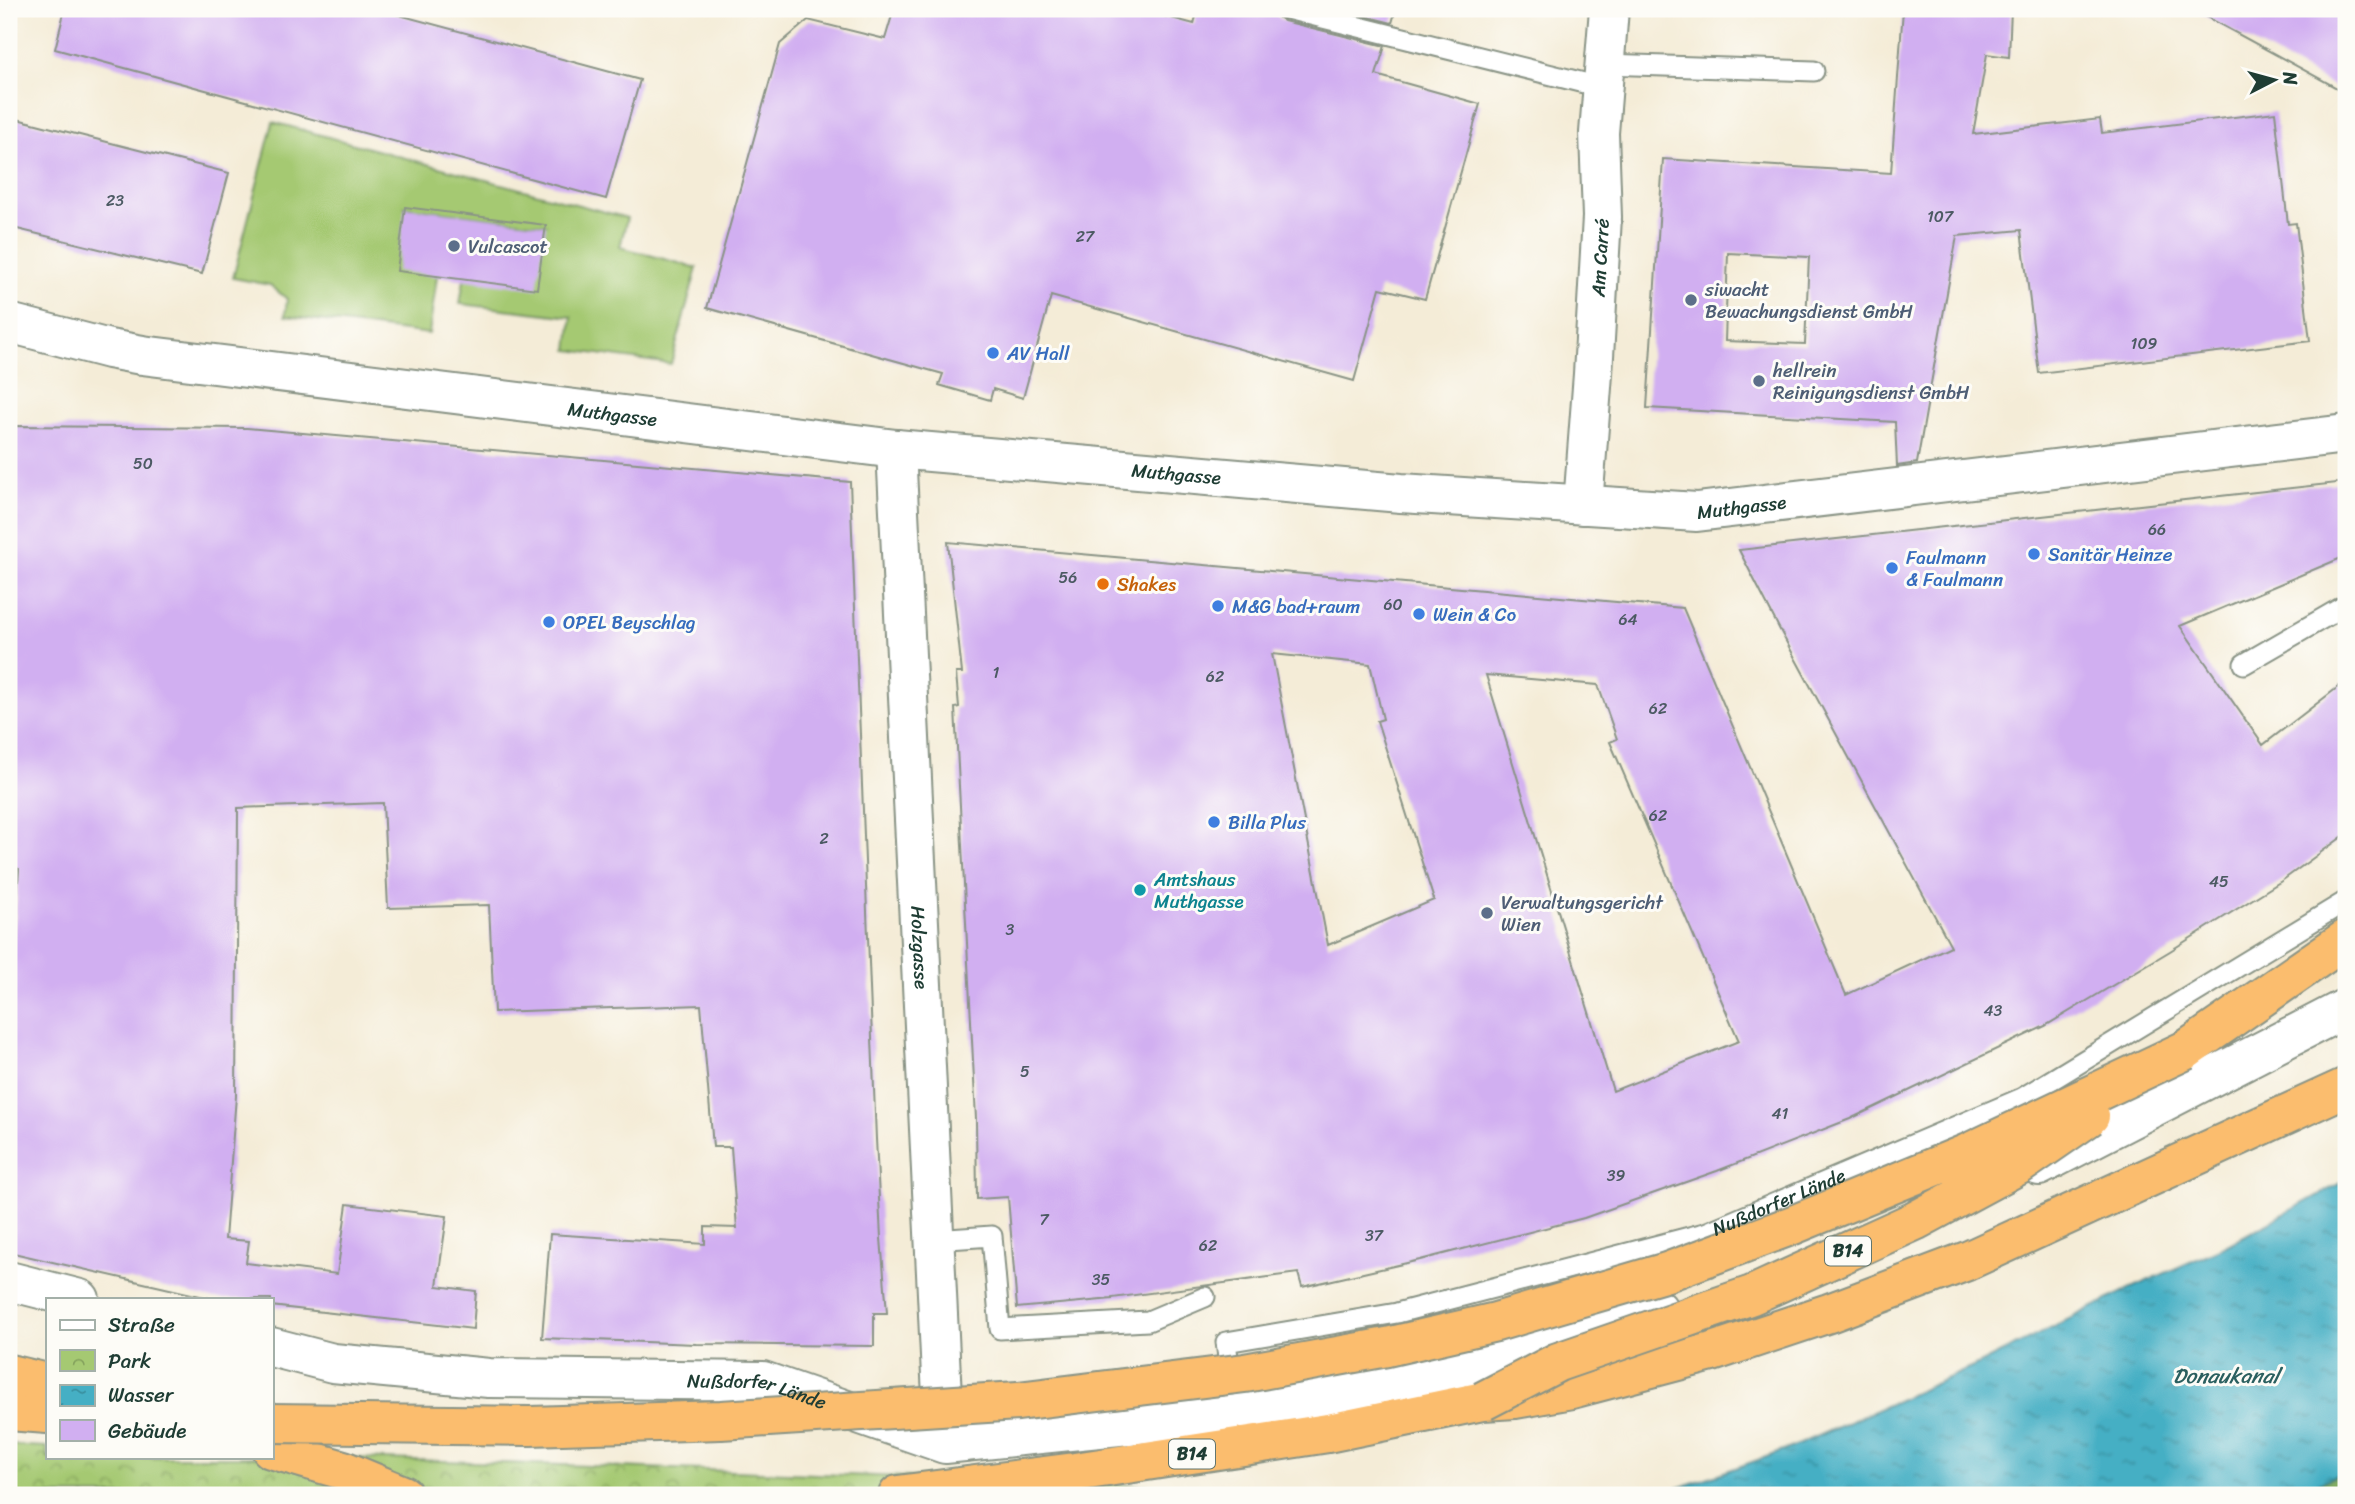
<svg xmlns="http://www.w3.org/2000/svg" width="2355" height="1504" viewBox="0 0 2355 1504" font-family="Sriracha,sans-serif">
<style>
.forest{fill:url(#forest-firs);stroke:#52754c;stroke-width:2}
.park{fill:url(#park-crowns);stroke:#628353;stroke-width:2}
.garden{fill:#a5c972;stroke:#628353;stroke-width:2}
.water{fill:url(#water-ripples);stroke:#32767c;stroke-width:2}
.building{fill:#d1aff1;fill-rule:evenodd}
.lines{fill:none;stroke-linecap:round;stroke-linejoin:round}
.service-casing{stroke:#8a9486;stroke-width:23}
.minor-casing{stroke:#8a9486;stroke-width:42}
.tertiary-casing{stroke:#8a9486;stroke-width:42}
.trunk-casing{stroke:#8a9486;stroke-width:42}
.motorway-casing{stroke:#8a9486;stroke-width:42}
.service{stroke:#fff;stroke-width:19}
.minor{stroke:#fff;stroke-width:38}
.tertiary{stroke:#fff;stroke-width:38}
.trunk{stroke:#fbbd6e;stroke-width:38}
.motorway{stroke:#fbbd6e;stroke-width:38}
.trunk-bridge-casing{stroke:#8a9486;stroke-width:42;stroke-linecap:butt}
.trunk-bridge{stroke:#fbbd6e;stroke-width:38}
.service-dot{fill:#5c6f8a;stroke:#fdfcf7;stroke-width:2.5}
.shop-dot{fill:#3f7fe0;stroke:#fdfcf7;stroke-width:2.5}
.food-dot{fill:#e8710a;stroke:#fdfcf7;stroke-width:2.5}
.culture-dot{fill:#0f9aa8;stroke:#fdfcf7;stroke-width:2.5}
.labels{text-anchor:middle;dominant-baseline:central;stroke-width:6;stroke-linejoin:round;paint-order:stroke}
.number-label{font-size:16px;fill:#4c5a63}
.shield{fill:#fdfcf7;stroke:#62766e;stroke-width:2}
.shield-label{font-size:18px;font-weight:bold;fill:#1f3d34}
.service-label{font-size:19px;fill:#4e5e75;stroke:#fdfcf7;text-anchor:start}
.street-label{font-size:19px;fill:#1f3d34;stroke:#fdfcf7}
.shop-label{font-size:19px;fill:#366cbe;stroke:#fdfcf7;text-anchor:start}
.food-label{font-size:19px;fill:#c56008;stroke:#fdfcf7;text-anchor:start}
.culture-label{font-size:19px;fill:#0d838f;stroke:#fdfcf7;text-anchor:start}
.water-label{font-size:21px;font-style:italic;fill:#2a5f5f;stroke:#fdfcf7}
</style>
<defs>
<pattern id="forest-firs" width="22" height="20" patternUnits="userSpaceOnUse" patternTransform="scale(1.75)"><rect width="22" height="20" fill="#84ad64"/><path d="M5 1l3.5 6h-7zM16 11l3.5 6h-7z" fill="#6b8e53"/></pattern>
<pattern id="park-crowns" width="20" height="18" patternUnits="userSpaceOnUse" patternTransform="scale(1.75)"><rect width="20" height="18" fill="#a5c972"/><path d="M2 6a3 3 0 1 1 6 0M12 15a3 3 0 1 1 6 0" fill="none" stroke="#86a45e"/></pattern>
<pattern id="water-ripples" width="26" height="14" patternUnits="userSpaceOnUse" patternTransform="scale(1.75)"><rect width="26" height="14" fill="#45afc4"/><path d="M2 4q2-2 4 0t4 0M15 11q2-2 4 0t4 0" fill="none" stroke="#3990a0"/></pattern>
</defs>
<rect width="100%" height="100%" fill="#fdfcf7"/>
<filter id="ink" filterUnits="userSpaceOnUse"><feTurbulence type="fractalNoise" baseFrequency=".0143" numOctaves="2"/><feDisplacementMap in="SourceGraphic" scale="14" xChannelSelector="R" yChannelSelector="G"/><feConvolveMatrix kernelMatrix="1 2 1 2 8 2 1 2 1" color-interpolation-filters="sRGB"/></filter>
<filter id="wash" filterUnits="userSpaceOnUse"><feTurbulence type="fractalNoise" baseFrequency=".00686" numOctaves="4" result="noise"/><feDisplacementMap in="SourceGraphic" scale="28" xChannelSelector="R" yChannelSelector="G"/><feGaussianBlur stdDeviation="1.57" result="paint"/><feColorMatrix in="noise" values="0 0 0 0 0 0 0 0 0 0 0 0 0 0 0 0 0 1.4 0 .05"/><feComposite in="paint" operator="in"/></filter>
<g filter="url(#wash)">
<rect width="100%" height="100%" fill="#f4ecd7"/>
<path class="forest" d="M 2346,1471 L 2346,1495 L 2292,1495 Z"/>
<path class="park" d="M 9,1445 L 47,1447 L 47,1457 L 271,1457 L 271,1455 L 1279,1490 L 1285,1495 L 9,1495 Z"/>
<path class="garden" d="M 273,122 L 627,218 L 620,247 L 697,268 L 671,364 L 568,350 L 572,317 L 460,304 L 464,279 L 545,225 L 405,207 L 437,276 L 429,334 L 285,316 L 287,299 L 270,285 L 233,278 Z"/>
<path class="water" d="M 2346,1180 L 2346,1471 L 2292,1495 L 1659,1495 L 1786,1450 L 1973,1367 L 2129,1289 L 2222,1248 Z"/>
<g id="blocks">
<path class="building" d="M 65,9 L 377,9 L 640,80 L 606,199 L 55,49 Z
M 894,9 L 1138,9 L 1194,24 L 1198,9 L 1275,9 L 1278,17 L 1284,21 L 1385,46 L 1376,75 L 1480,104 L 1425,299 L 1380,288 L 1354,381 L 1051,296 L 1023,398 L 993,389 L 990,400 L 939,385 L 943,374 L 707,308 L 780,44 L 808,20 L 885,39 Z
M 1337,9 L 1396,9 L 1392,23 Z
M 1903,9 L 2011,9 L 2009,57 L 1987,54 L 1973,134 L 2100,119 L 2102,133 L 2275,112 L 2288,224 L 2296,223 L 2310,341 L 2039,373 L 2021,230 L 1957,236 L 1917,463 L 1897,466 L 1895,422 L 1647,408 L 1663,159 L 1891,173 ZM 1728,253 L 1809,257 L 1805,344 L 1725,341 Z
M 2192,9 L 2346,9 L 2346,93 Z
M 9,117 L 229,173 L 202,274 L 9,227 Z
M 405,207 L 546,225 L 537,289 L 397,271 Z
M 9,426 L 247,428 L 850,482 L 876,1139 L 881,1238 L 887,1313 L 874,1313 L 874,1346 L 696,1344 L 542,1338 L 550,1234 L 705,1244 L 705,1227 L 737,1228 L 731,1147 L 713,1147 L 701,1005 L 494,1012 L 489,905 L 388,908 L 383,803 L 238,808 L 236,1096 L 225,1239 L 249,1241 L 246,1263 L 337,1274 L 347,1204 L 447,1216 L 437,1286 L 476,1291 L 473,1329 L 271,1306 L 271,1299 L 213,1299 L 9,1252 L 9,1000 L 19,869 L 9,866 L 11,590 L 9,590 Z
M 2346,482 L 2346,556 L 2180,626 L 2263,745 L 2346,681 L 2346,834 L 2283,880 L 2170,951 L 2045,1026 L 1850,1119 L 1717,1171 L 1584,1218 L 1420,1260 L 1302,1287 L 1298,1273 L 1112,1298 L 1112,1299 L 1017,1308 L 1008,1197 L 977,1199 L 976,1119 L 955,708 L 959,707 L 956,673 L 962,673 L 948,542 L 1683,608 L 1846,995 L 1951,946 L 1781,632 L 1739,550 ZM 1272,654 L 1370,664 L 1383,719 L 1377,721 L 1434,900 L 1328,945 ZM 1486,675 L 1598,685 L 1617,739 L 1610,742 L 1739,1041 L 1613,1091 Z"/>
</g>
</g>
<g filter="url(#ink)">
<use href="#blocks" fill-opacity="0" stroke="#8a9486" stroke-width="2"/>
<g class="lines">
<g class="service-casing">
<g id="service">
<path d="M 1287,9 L 1604,88"/>
<path d="M 1605,64 L 1814,71"/>
<path d="M 2244,664 L 2346,605"/>
<path d="M 934,1240 L 992,1236 L 1000,1329 L 1148,1321 L 1205,1297"/>
<path id="s1" d="M 1231,1381 L 1226,1342 L 1397,1313 L 1705,1233 L 2022,1098 L 2346,901"/>
</g>
</g>
<g class="minor-casing">
<g id="minor">
<path id="s2" d="M 896,449 L 944,1438"/>
<path id="s3" d="M 1583,505 L 1593,374 L 1602,217 L 1599,133 L 1609,9"/>
</g>
</g>
<g class="tertiary-casing">
<g id="tertiary">
<path id="s4" d="M 9,323 L 109,349 L 142,355 L 896,449 L 1401,493 L 1697,512 L 2346,434"/>
<path d="M 2039,1166 L 2346,1008"/>
<path d="M 9,1281 L 80,1299"/>
<path id="s5" d="M 271,1347 L 333,1363 L 489,1378 L 763,1381 L 945,1444 L 1236,1414 L 1446,1374 L 1658,1309"/>
</g>
</g>
<g class="trunk-casing">
<path id="trunk" d="M 2186,1050 L 2346,939
M 9,1411 L 47,1414
M 898,1495 L 1075,1472 L 1328,1433 L 1483,1401 L 1515,1399 L 1572,1389 L 1712,1352 L 1829,1313 L 1967,1261 L 2346,1087"/>
</g>
<g class="motorway-casing">
<path id="motorway" d="M 9,1374 L 47,1383
M 271,1449 L 343,1470 L 403,1495"/>
</g>
<use href="#service" class="service"/>
<use href="#minor" class="minor"/>
<use href="#tertiary" class="tertiary"/>
<use href="#trunk" class="trunk"/>
<use href="#motorway" class="motorway"/>
<g class="trunk-bridge-casing">
<path id="trunk-bridge" d="M 1483,1401 L 1558,1362 L 1752,1295 L 1915,1221 L 2019,1165 L 2090,1116
M 271,1423 L 530,1426 L 721,1420 L 1018,1401 L 1245,1373 L 1387,1347 L 1496,1322 L 1667,1272 L 1793,1225 L 1968,1153 L 2186,1050"/>
</g>
<use href="#trunk-bridge" class="trunk-bridge"/>
</g>
</g>
<g class="service-dot">
<circle cx="454" cy="246" r="7"/>
<circle cx="1691" cy="300" r="7"/>
<circle cx="1759" cy="381" r="7"/>
<circle cx="1487" cy="913" r="7"/>
</g>
<g class="shop-dot">
<circle cx="993" cy="353" r="7"/>
<circle cx="2034" cy="554" r="7"/>
<circle cx="1892" cy="568" r="7"/>
<circle cx="1218" cy="606" r="7"/>
<circle cx="1419" cy="614" r="7"/>
<circle cx="549" cy="622" r="7"/>
<circle cx="1214" cy="822" r="7"/>
</g>
<circle class="food-dot" cx="1103" cy="584" r="7"/>
<circle class="culture-dot" cx="1140" cy="890" r="7"/>
<g class="labels">
<g class="number-label">
<text x="115" y="200">23</text>
<text x="1940" y="216">107</text>
<text x="1085" y="236">27</text>
<text x="2144" y="343">109</text>
<text x="143" y="463">50</text>
<text x="2157" y="529">66</text>
<text x="1068" y="577">56</text>
<text x="1393" y="604">60</text>
<text x="1628" y="619">64</text>
<text x="996" y="672">1</text>
<text x="1215" y="676">62</text>
<text x="1658" y="708">62</text>
<text x="1658" y="815">62</text>
<text x="824" y="838">2</text>
<text x="2219" y="881">45</text>
<text x="1010" y="929">3</text>
<text x="1993" y="1010">43</text>
<text x="1025" y="1071">5</text>
<text x="1780" y="1113">41</text>
<text x="1616" y="1175">39</text>
<text x="1044" y="1219">7</text>
<text x="1374" y="1235">37</text>
<text x="1208" y="1245">62</text>
<text x="1101" y="1279">35</text>
</g>
<g class="shield">
<rect x="1825" y="1236.5" width="46" height="29" rx="5"/>
<rect x="1169" y="1439.5" width="46" height="29" rx="5"/>
</g>
<g class="shield-label">
<text x="1848" y="1251">B14</text>
<text x="1192" y="1454">B14</text>
</g>
<g class="service-label">
<text x="468" y="246">Vulcascot</text>
<text x="1705" y="289">siwacht<tspan x="1705" dy="22">Bewachungsdienst GmbH</tspan></text>
<text x="1773" y="370">hellrein<tspan x="1773" dy="22">Reinigungsdienst GmbH</tspan></text>
<text x="1501" y="902">Verwaltungsgericht<tspan x="1501" dy="22">Wien</tspan></text>
</g>
<g class="street-label">
<text stroke="none"><textPath href="#s3" startOffset="248">Am Carré</textPath></text>
<text stroke="none"><textPath href="#s4" startOffset="611">Muthgasse</textPath></text>
<text stroke="none"><textPath href="#s4" startOffset="1178">Muthgasse</textPath></text>
<text stroke="none"><textPath href="#s4" startOffset="1745">Muthgasse</textPath></text>
<text stroke="none"><textPath href="#s2" startOffset="499">Holzgasse</textPath></text>
<text stroke="none"><textPath href="#s1" startOffset="611">Nußdorfer Lände</textPath></text>
<text stroke="none"><textPath href="#s5" startOffset="490">Nußdorfer Lände</textPath></text>
</g>
<g class="shop-label">
<text x="1007" y="353">AV Hall</text>
<text x="2048" y="554">Sanitär Heinze</text>
<text x="1906" y="557">Faulmann<tspan x="1906" dy="22">&amp; Faulmann</tspan></text>
<text x="1232" y="606">M&amp;G bad+raum</text>
<text x="1433" y="614">Wein &amp; Co</text>
<text x="563" y="622">OPEL Beyschlag</text>
<text x="1228" y="822">Billa Plus</text>
</g>
<g class="food-label">
<text x="1117" y="584">Shakes</text>
</g>
<g class="culture-label">
<text x="1154" y="879">Amtshaus<tspan x="1154" dy="22">Muthgasse</tspan></text>
</g>
<g class="water-label">
<text x="2226" y="1376">Donaukanal</text>
</g>
</g>
<rect width="2355" height="1504" fill="none" stroke="#fdfcf7" stroke-width="35"/>
<rect x="46" y="1298" width="228" height="161" fill="#fdfcf7" stroke="#a4b0a9" stroke-width="2"/>
<rect x="60" y="1320" width="35" height="10" fill="#ffffff" stroke="#a4b0a9" stroke-width="2"/>
<text x="108" y="1332" font-size="21" fill="#1f3d34">Straße</text>
<rect x="60" y="1350" width="35" height="21" fill="url(#park-crowns)" stroke="#a4b0a9" stroke-width="2"/>
<text x="108" y="1368" font-size="21" fill="#1f3d34">Park</text>
<rect x="60" y="1385" width="35" height="21" fill="url(#water-ripples)" stroke="#a4b0a9" stroke-width="2"/>
<text x="108" y="1402" font-size="21" fill="#1f3d34">Wasser</text>
<rect x="60" y="1420" width="35" height="21" fill="#d1aff1" stroke="#a4b0a9" stroke-width="2"/>
<text x="108" y="1438" font-size="21" fill="#1f3d34">Gebäude</text>
<g transform="translate(2274 80) rotate(84)" stroke="#fdfcf7" stroke-width="5" paint-order="stroke">
<path d="M0-5L12 26L0 18L-12 26Z" fill="#1f3d34"/>
<text y="-10" font-size="19" font-weight="bold" text-anchor="middle" fill="#1f3d34">N</text>
</g>
</svg>
